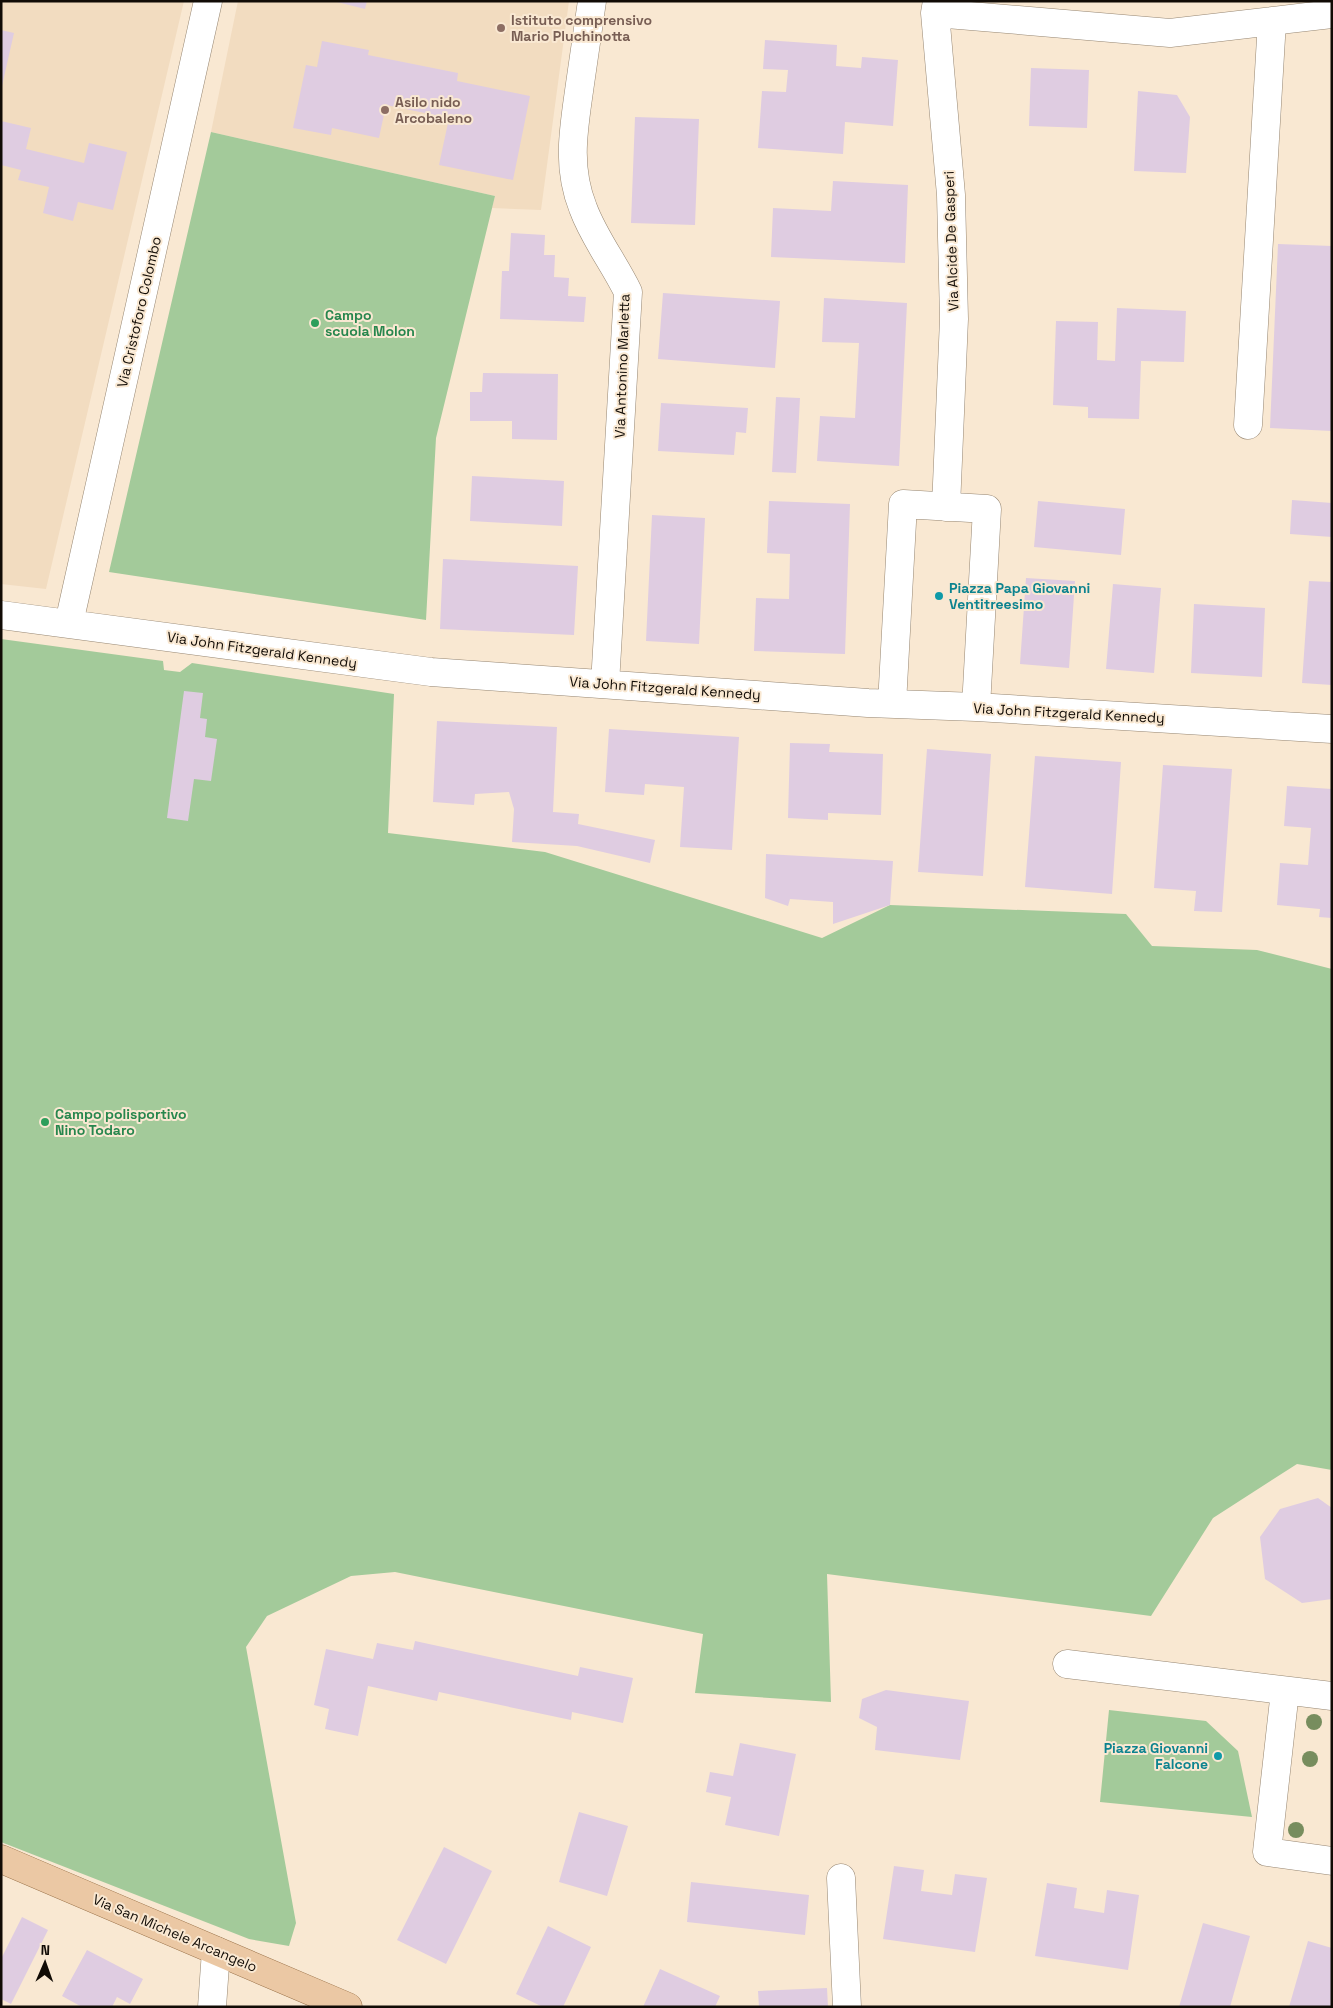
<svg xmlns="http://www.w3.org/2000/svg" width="1333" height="2008" viewBox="0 0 1333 2008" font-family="'Space Grotesk',sans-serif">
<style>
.built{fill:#f2dcc0}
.green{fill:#a3ca9a}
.building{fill:#dfcce1}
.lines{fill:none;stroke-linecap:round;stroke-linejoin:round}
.minor-casing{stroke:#968672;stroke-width:29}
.major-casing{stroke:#966e45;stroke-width:29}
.minor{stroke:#fff;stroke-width:28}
.major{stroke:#ebc8a4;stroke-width:28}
.tree{fill:#778d5e}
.education-dot{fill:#8d6e63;stroke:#f9e8d2;stroke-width:2}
.leisure-dot{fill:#2e9e5b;stroke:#f9e8d2;stroke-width:2}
.culture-dot{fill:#0f9aa8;stroke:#f9e8d2;stroke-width:2}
.labels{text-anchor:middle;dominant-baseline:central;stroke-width:4;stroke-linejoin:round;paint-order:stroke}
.education-label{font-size:14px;font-weight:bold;fill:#785e54;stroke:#f9e8d2;text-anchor:start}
.street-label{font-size:14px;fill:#110b05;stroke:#f9e8d2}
.leisure-label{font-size:14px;font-weight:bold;fill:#27864d;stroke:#f9e8d2;text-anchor:start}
.culture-label{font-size:14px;font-weight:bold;fill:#0d838f;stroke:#f9e8d2;text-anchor:start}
</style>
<rect width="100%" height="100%" fill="#f9e8d2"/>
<path class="built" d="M 1,1 L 184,1 L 46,589 L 1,584 Z
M 238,1 L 569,1 L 541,210 L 492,208 L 495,196 L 211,132 Z"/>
<path class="green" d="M 211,132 L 495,196 L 436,438 L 426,620 L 109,572 Z
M 1,639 L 163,661 L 164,670 L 180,672 L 192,663 L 394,694 L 388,833 L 545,852 L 822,938 L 890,905 L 1126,914 L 1152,946 L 1257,950 L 1332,969 L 1332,1470 L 1297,1464 L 1213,1518 L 1151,1616 L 827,1574 L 831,1702 L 695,1693 L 703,1634 L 395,1572 L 351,1576 L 267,1616 L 246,1647 L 296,1923 L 289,1946 L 249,1939 L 1,1842 Z
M 1109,1710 L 1206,1721 L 1238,1751 L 1252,1817 L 1100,1802 Z"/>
<path class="building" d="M 333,1 L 367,1 L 365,9 Z
M 1,30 L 14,33 L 2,86 L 1,86 Z
M 765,40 L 837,45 L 836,66 L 861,68 L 862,57 L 898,60 L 893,126 L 845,122 L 843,154 L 758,148 L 762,91 L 786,92 L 788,70 L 763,69 Z
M 322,41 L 369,50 L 368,55 L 458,73 L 457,81 L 530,96 L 513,180 L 439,165 L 449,118 L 386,105 L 379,138 L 332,128 L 331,135 L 293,128 L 306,65 L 317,67 Z
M 1031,68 L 1089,70 L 1087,128 L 1029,126 Z
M 1138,91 L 1177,95 L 1190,117 L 1186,173 L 1134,171 Z
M 635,117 L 699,119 L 695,225 L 631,223 Z
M 1,121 L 31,128 L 26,149 L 84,163 L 89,143 L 127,152 L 113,210 L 78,202 L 73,221 L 43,213 L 49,187 L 18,180 L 21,170 L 1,165 Z
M 833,181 L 908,185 L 905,263 L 771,257 L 773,208 L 831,211 Z
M 511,233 L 545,235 L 544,255 L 555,255 L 554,277 L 569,278 L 568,296 L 586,297 L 584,322 L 500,319 L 502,271 L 509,271 Z
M 1278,244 L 1332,246 L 1332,431 L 1270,428 Z
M 663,293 L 780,301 L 775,368 L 658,359 Z
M 824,298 L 907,303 L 899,466 L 817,461 L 820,416 L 855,418 L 859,343 L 822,342 Z
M 1117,308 L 1186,311 L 1184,362 L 1141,361 L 1139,419 L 1088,418 L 1088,407 L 1053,405 L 1056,321 L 1098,322 L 1097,360 L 1115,361 Z
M 483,373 L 558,374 L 557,440 L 512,439 L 512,421 L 470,421 L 470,392 L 482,392 Z
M 776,397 L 800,398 L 796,473 L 772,472 Z
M 661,403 L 748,408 L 746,433 L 736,432 L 734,455 L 658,451 Z
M 472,476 L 564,481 L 562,526 L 470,521 Z
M 1292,500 L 1332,503 L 1332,537 L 1290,534 Z
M 769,501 L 850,504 L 845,654 L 754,651 L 756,598 L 789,599 L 790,554 L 767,553 Z
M 1038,501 L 1125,509 L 1121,555 L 1034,547 Z
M 652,515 L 705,518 L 699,644 L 646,641 Z
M 443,559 L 578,566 L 574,635 L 440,629 Z
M 1026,578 L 1075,581 L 1069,668 L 1020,664 Z
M 1309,581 L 1332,582 L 1332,685 L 1302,683 Z
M 1113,584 L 1161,588 L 1154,673 L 1106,669 Z
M 1194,604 L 1265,608 L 1262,677 L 1191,673 Z
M 184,691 L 203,693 L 200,718 L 207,719 L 205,737 L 217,739 L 211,781 L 194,779 L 188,821 L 167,818 Z
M 437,721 L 557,727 L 553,812 L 579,814 L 578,824 L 655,840 L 650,863 L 577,846 L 512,842 L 514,809 L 509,792 L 475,794 L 474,805 L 433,802 Z
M 609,729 L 739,737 L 732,850 L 680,847 L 684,787 L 645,784 L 644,795 L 605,792 Z
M 790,743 L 830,744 L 829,752 L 883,754 L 881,815 L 828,813 L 828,820 L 788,818 Z
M 927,749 L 991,754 L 983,876 L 918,872 Z
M 1035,756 L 1121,762 L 1112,894 L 1025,887 Z
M 1163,765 L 1232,769 L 1222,912 L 1194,911 L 1196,891 L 1154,888 Z
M 1287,786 L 1332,789 L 1332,918 L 1319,917 L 1320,909 L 1277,905 L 1280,863 L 1308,865 L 1311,828 L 1284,826 Z
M 766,854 L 893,861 L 890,905 L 833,924 L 833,902 L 790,899 L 788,906 L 765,898 Z
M 1318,1498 L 1332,1508 L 1332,1599 L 1302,1603 L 1265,1579 L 1260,1537 L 1280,1509 Z
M 415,1641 L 578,1676 L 580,1667 L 633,1678 L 623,1723 L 572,1712 L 571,1720 L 439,1692 L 437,1701 L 368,1686 L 358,1736 L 325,1729 L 329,1709 L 314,1705 L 326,1649 L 373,1659 L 377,1643 L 413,1650 Z
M 886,1690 L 969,1701 L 960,1760 L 875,1750 L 877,1727 L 859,1718 L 862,1699 Z
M 740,1743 L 796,1754 L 779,1836 L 725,1825 L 731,1797 L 706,1792 L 710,1772 L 733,1776 Z
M 579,1812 L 628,1826 L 607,1896 L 559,1882 Z
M 444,1847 L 492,1871 L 446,1964 L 397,1940 Z
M 894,1866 L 924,1870 L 921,1891 L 952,1895 L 955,1874 L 987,1878 L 975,1952 L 883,1939 Z
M 691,1882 L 809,1895 L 805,1935 L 687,1922 Z
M 1047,1883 L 1077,1888 L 1074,1908 L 1104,1913 L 1107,1890 L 1139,1895 L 1128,1970 L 1035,1956 Z
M 22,1917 L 48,1930 L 11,2004 L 1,1999 L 1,1959 Z
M 1203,1923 L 1250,1936 L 1230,2007 L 1179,2007 Z
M 548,1926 L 591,1947 L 563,2007 L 543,2007 L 516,1994 Z
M 1308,1941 L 1332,1948 L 1332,2007 L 1289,2007 Z
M 87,1950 L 143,1979 L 130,2004 L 117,1997 L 112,2007 L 82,2007 L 62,1996 Z
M 660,1969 L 720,1996 L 715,2007 L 643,2007 Z
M 827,1988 L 828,2007 L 759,2007 L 758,1991 Z"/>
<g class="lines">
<g class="minor-casing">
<path id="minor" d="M 592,1 C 588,29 584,57 580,84 C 574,128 566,165 583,208 C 594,238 614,263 628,292 L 605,684
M 937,1 L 935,13 L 951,195 L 954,319 L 946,507
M 935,13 L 1170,33 L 1332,14
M 1248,425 L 1272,21
M 1,615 L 431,672 L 868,703 L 976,707 L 1332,729
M 69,623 L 208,1
M 892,704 L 903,504 L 987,509 L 976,707
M 1067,1664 L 1332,1696
M 1285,1691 L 1267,1852 L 1332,1861
M 841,1878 L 847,2007
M 212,2007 L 216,1951"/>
</g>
<g class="major-casing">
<path id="major" d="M 1,1859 L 348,2007"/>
</g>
<use href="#minor" class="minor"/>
<use href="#major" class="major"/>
</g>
<g class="tree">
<circle cx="1314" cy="1722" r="8"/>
<circle cx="1310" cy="1759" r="8"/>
<circle cx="1296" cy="1830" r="8"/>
</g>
<g class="education-dot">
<circle cx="501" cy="28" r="5"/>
<circle cx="385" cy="110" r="5"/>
</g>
<g class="leisure-dot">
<circle cx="315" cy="323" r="5"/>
<circle cx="45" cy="1122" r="5"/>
</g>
<g class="culture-dot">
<circle cx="939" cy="596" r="5"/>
<circle cx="1218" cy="1756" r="5"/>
</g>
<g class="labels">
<g class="education-label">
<text x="511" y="20">Istituto comprensivo<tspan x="511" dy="16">Mario Pluchinotta</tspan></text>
<text x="395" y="102">Asilo nido<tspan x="395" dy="16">Arcobaleno</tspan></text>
</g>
<g class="street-label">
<text transform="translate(951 241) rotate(-92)">Via Alcide De Gasperi</text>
<text transform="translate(139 312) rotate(-77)">Via Cristoforo Colombo</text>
<text transform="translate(622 366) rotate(-88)">Via Antonino Marletta</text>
<text transform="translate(262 650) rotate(8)">Via John Fitzgerald Kennedy</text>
<text transform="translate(665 688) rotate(4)">Via John Fitzgerald Kennedy</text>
<text transform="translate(1069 713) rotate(3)">Via John Fitzgerald Kennedy</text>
<text transform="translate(175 1933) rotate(23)">Via San Michele Arcangelo</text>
</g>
<g class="leisure-label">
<text x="325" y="315">Campo<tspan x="325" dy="16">scuola Molon</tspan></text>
<text x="55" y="1114">Campo polisportivo<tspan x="55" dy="16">Nino Todaro</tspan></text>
</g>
<g class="culture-label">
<text x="949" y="588">Piazza Papa Giovanni<tspan x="949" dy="16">Ventitreesimo</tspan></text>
<text x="1208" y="1748" text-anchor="end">Piazza Giovanni<tspan x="1208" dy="16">Falcone</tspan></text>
</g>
</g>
<rect width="1333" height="2008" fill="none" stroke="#110b05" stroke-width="5"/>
<g transform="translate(45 1963) rotate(2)" stroke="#f9e8d2" stroke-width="4" paint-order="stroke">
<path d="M0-4L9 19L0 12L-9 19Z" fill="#110b05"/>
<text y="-8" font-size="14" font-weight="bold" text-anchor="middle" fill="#110b05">N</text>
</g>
</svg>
